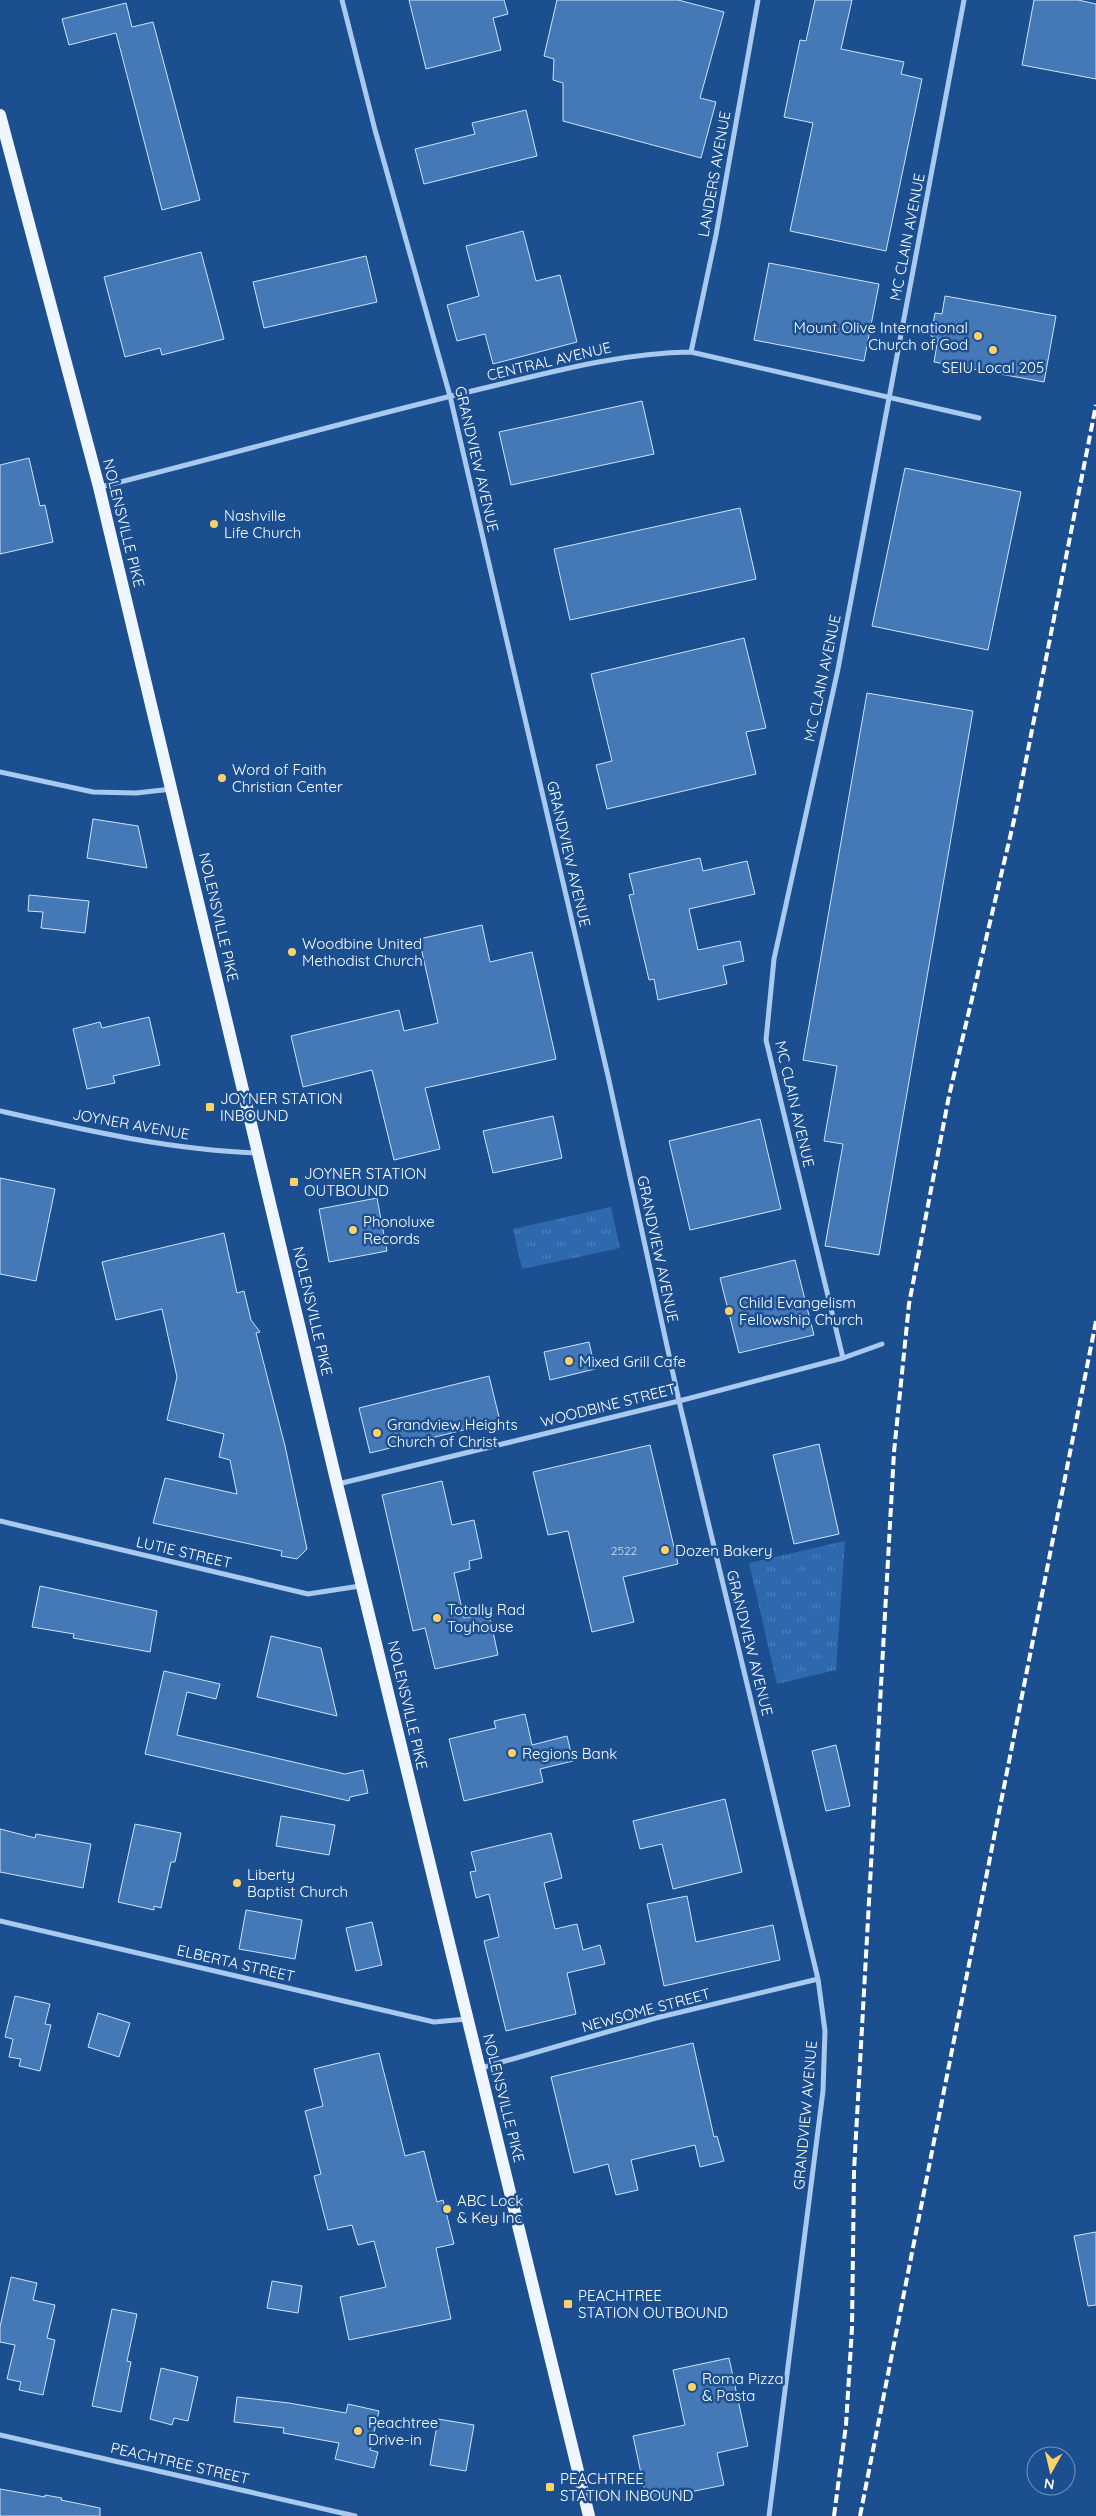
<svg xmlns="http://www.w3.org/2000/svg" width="1096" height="2516" viewBox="0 0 1096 2516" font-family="Quicksand,sans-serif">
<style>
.grass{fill:url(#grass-tufts)}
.building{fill:#4478b7;stroke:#cfe3fa}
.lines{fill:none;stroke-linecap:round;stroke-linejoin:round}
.minor{stroke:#a9c9ee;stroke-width:5}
.primary{stroke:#f0f6ff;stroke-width:12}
.rail{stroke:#fff;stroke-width:4;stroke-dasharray:9 4;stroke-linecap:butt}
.poi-dot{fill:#ffd166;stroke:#1b4f8f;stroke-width:2}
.labels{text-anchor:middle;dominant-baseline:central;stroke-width:5;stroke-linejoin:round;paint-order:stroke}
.number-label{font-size:12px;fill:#d0dded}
.street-label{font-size:15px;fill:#fff;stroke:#1b4f8f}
.poi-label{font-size:15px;fill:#fff;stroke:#1b4f8f;text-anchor:start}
</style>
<defs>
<pattern id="grass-tufts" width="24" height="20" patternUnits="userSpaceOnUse" patternTransform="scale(1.25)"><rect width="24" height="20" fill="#2e69ad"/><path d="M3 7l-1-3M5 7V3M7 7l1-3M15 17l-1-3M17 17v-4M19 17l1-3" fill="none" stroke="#4d80b9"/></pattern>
</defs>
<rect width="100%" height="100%" fill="#1b4f8f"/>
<path class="grass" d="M 611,1207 L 620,1248 L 522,1269 L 513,1229 Z
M 845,1541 L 836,1670 L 777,1684 L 749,1563 Z"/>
<path class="building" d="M 409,0 L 504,0 L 508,14 L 493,18 L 501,50 L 426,69 Z
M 557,0 L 678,0 L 724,12 L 700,98 L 716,102 L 701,158 L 563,121 L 563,83 L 553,80 L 554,59 L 544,56 Z
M 815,0 L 852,0 L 841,49 L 904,62 L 901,74 L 922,79 L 886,251 L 790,231 L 813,123 L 784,117 L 800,40 L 806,41 Z
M 1034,0 L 1078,0 L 1096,4 L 1096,79 L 1022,65 Z
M 126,3 L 132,27 L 153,22 L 200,200 L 162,210 L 116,33 L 69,45 L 62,19 Z
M 526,110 L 537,156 L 424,184 L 415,149 L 475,134 L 472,123 Z
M 523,231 L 536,281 L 560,275 L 577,342 L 493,364 L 485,334 L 457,341 L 447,305 L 479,296 L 466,246 Z
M 201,252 L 224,339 L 162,355 L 160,348 L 125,357 L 104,277 Z
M 366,256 L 377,302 L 264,328 L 253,282 Z
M 769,263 L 879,284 L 864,361 L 754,340 Z
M 945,296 L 1056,316 L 1044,382 L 934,362 L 938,338 L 931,336 L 935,313 L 942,314 Z
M 642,401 L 654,454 L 511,485 L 499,432 Z
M 29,458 L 40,506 L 45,505 L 53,542 L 0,554 L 0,465 Z
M 905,468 L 1021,492 L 988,650 L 872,626 Z
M 740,508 L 756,579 L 570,620 L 554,549 Z
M 744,638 L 766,728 L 746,732 L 756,774 L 607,809 L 596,765 L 612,761 L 591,674 Z
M 867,693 L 973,711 L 879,1255 L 825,1246 L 843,1144 L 824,1141 L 837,1066 L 803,1060 Z
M 93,819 L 138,826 L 147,868 L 87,858 Z
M 700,858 L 703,871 L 747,861 L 755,894 L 689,909 L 698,950 L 740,941 L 744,961 L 723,966 L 727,984 L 658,1000 L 654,979 L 649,980 L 629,895 L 634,894 L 629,874 Z
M 29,895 L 89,901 L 85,933 L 41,928 L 43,912 L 28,911 Z
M 482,925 L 490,962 L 532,952 L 556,1059 L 425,1088 L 440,1149 L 394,1160 L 372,1070 L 303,1087 L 291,1036 L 399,1010 L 404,1031 L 438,1023 L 419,939 Z
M 149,1017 L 160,1065 L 113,1076 L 115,1083 L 87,1089 L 73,1029 L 100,1022 L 102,1028 Z
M 553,1116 L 562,1158 L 493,1173 L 483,1131 Z
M 760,1119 L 781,1209 L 690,1230 L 669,1141 Z
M 0,1178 L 55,1189 L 36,1281 L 0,1274 Z
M 377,1198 L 387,1251 L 329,1262 L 319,1209 Z
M 224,1233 L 237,1293 L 244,1291 L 251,1320 L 260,1332 L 256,1333 L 285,1446 L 307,1549 L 297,1559 L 281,1556 L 282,1551 L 153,1523 L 165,1478 L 237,1494 L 230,1460 L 219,1457 L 224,1434 L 167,1420 L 177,1377 L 162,1309 L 116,1320 L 102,1262 Z
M 795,1260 L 814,1335 L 739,1353 L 720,1278 Z
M 589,1342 L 595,1369 L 550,1380 L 544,1352 Z
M 489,1376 L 500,1421 L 370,1453 L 359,1408 Z
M 819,1444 L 839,1534 L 794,1544 L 773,1455 Z
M 650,1445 L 678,1564 L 623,1577 L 634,1622 L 592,1632 L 568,1531 L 548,1535 L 533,1472 Z
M 442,1481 L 452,1525 L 474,1520 L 482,1558 L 469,1561 L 470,1569 L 454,1573 L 464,1618 L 489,1613 L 498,1655 L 435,1669 L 425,1628 L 413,1631 L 382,1495 Z
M 40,1586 L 157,1611 L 150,1652 L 73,1638 L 74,1634 L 32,1627 Z
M 271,1636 L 321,1648 L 337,1716 L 257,1697 Z
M 164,1671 L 220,1684 L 216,1699 L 187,1692 L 177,1735 L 345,1774 L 363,1770 L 368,1793 L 350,1797 L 349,1801 L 145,1754 Z
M 525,1714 L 532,1745 L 567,1736 L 573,1761 L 540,1769 L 543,1782 L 464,1801 L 449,1739 L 496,1728 L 494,1721 Z
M 836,1745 L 850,1806 L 826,1811 L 812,1751 Z
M 725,1799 L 742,1872 L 673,1889 L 662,1844 L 640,1849 L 633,1821 Z
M 281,1816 L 335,1825 L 329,1855 L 276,1846 Z
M 135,1824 L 181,1833 L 175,1862 L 171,1862 L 161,1908 L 154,1906 L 154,1910 L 118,1902 Z
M 0,1829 L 35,1838 L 36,1834 L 91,1844 L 83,1888 L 0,1872 Z
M 551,1833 L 562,1878 L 544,1883 L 555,1929 L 577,1924 L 583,1950 L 600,1945 L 605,1964 L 567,1973 L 576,2014 L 506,2031 L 484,1941 L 499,1937 L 489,1894 L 476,1898 L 470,1872 L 476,1871 L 471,1852 Z
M 687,1896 L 696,1942 L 773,1925 L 780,1960 L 664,1986 L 647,1904 Z
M 246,1910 L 302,1920 L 295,1959 L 239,1949 Z
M 372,1922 L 382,1965 L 356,1971 L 346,1928 Z
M 15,1996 L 50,2004 L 45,2024 L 51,2025 L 40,2071 L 19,2066 L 21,2059 L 9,2057 L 13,2039 L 5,2037 Z
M 98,2013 L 130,2023 L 119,2057 L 88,2047 Z
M 693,2043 L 714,2137 L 717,2136 L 724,2161 L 700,2167 L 695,2145 L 631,2160 L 638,2190 L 616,2195 L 608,2164 L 574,2173 L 551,2077 Z
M 379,2053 L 405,2156 L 424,2151 L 437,2202 L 443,2200 L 454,2244 L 436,2248 L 451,2319 L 349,2340 L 340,2297 L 386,2287 L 374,2241 L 358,2245 L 352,2225 L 328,2230 L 314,2176 L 321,2174 L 305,2111 L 323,2106 L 314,2069 Z
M 1096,2232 L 1096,2305 L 1088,2306 L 1074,2236 Z
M 11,2277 L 37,2283 L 33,2300 L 55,2305 L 47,2338 L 55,2340 L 43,2395 L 19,2390 L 21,2382 L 7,2379 L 15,2345 L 0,2342 L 0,2327 Z
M 272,2281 L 302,2286 L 298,2313 L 267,2308 Z
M 112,2309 L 137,2314 L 127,2361 L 131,2362 L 121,2412 L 92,2406 Z
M 729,2358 L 748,2446 L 717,2453 L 724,2485 L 647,2501 L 633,2436 L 685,2425 L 673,2370 Z
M 161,2368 L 198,2377 L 188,2421 L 174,2418 L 172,2425 L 150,2419 Z
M 237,2397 L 289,2403 L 346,2413 L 348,2404 L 379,2411 L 370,2450 L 378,2452 L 374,2468 L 335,2459 L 339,2443 L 283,2433 L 284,2428 L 234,2422 Z
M 438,2419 L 474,2425 L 466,2471 L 430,2465 Z
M 0,2489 L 45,2497 L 45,2495 L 62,2498 L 61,2500 L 100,2508 L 100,2516 L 0,2516 Z"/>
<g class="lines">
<path class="minor" d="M 342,0 L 375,130 L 450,396 L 608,1076 L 679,1401 L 818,1979 L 825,2031 L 823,2091 L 769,2516
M 691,352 L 716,235 L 758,0
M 100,487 C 224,456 348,421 472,391 C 545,374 616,353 691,352 L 979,418
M 0,772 L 93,792 L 136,793 L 172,789
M 0,1111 C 84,1130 171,1150 258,1153
M 843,1358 L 766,1040 L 774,959 L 838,669 L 964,0
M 338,1484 L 679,1401 L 843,1358 L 882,1344
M 0,1521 L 308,1594 L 360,1586
M 0,1921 L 434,2022 L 467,2019
M 481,2068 L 656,2018 L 818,1979
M 0,2435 L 355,2516"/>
<path class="primary" d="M 0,115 L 99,487 L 337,1484 L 589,2516"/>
<path class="rail" d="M 834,2516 L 846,2425 L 852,2328 L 854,2171 L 894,1452 L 909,1304 L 949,1096 L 1015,816 L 1096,405
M 860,2516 L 1096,1321"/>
</g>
<g class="poi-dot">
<circle cx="978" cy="336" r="5"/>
<circle cx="993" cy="350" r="5"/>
<circle cx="214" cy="524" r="5"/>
<circle cx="222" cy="778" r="5"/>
<circle cx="292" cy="952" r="5"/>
<rect x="205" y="1102" width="10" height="10" rx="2.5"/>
<rect x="289" y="1177" width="10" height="10" rx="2.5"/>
<circle cx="353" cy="1230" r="5"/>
<circle cx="729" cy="1311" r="5"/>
<circle cx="569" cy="1361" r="5"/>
<circle cx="377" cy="1433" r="5"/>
<circle cx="665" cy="1550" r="5"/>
<circle cx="437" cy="1618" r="5"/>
<circle cx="512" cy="1753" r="5"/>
<circle cx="237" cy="1883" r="5"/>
<circle cx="447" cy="2209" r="5"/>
<rect x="563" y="2299" width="10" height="10" rx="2.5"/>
<circle cx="692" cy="2387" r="5"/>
<circle cx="358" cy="2431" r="5"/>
<rect x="545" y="2482" width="10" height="10" rx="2.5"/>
</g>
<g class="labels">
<g class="number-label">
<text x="624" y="1550">2522</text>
</g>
<g class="street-label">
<text transform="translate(714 174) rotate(-80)">LANDERS AVENUE</text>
<text transform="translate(907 237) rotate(-79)">MC CLAIN AVENUE</text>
<text transform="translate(549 361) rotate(-13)">CENTRAL AVENUE</text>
<text transform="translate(477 459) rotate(77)">GRANDVIEW AVENUE</text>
<text transform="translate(124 523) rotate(76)">NOLENSVILLE PIKE</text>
<text transform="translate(822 678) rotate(-78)">MC CLAIN AVENUE</text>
<text transform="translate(569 854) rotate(77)">GRANDVIEW AVENUE</text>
<text transform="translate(219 917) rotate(77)">NOLENSVILLE PIKE</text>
<text transform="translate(795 1104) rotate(77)">MC CLAIN AVENUE</text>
<text transform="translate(131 1124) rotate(10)">JOYNER AVENUE</text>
<text transform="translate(658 1249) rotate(78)">GRANDVIEW AVENUE</text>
<text transform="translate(313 1311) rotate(77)">NOLENSVILLE PIKE</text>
<text transform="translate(608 1405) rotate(-14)">WOODBINE STREET</text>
<text transform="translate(184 1552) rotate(13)">LUTIE STREET</text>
<text transform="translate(750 1643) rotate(76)">GRANDVIEW AVENUE</text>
<text transform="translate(408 1705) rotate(77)">NOLENSVILLE PIKE</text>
<text transform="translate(236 1963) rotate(13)">ELBERTA STREET</text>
<text transform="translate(646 2010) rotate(-15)">NEWSOME STREET</text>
<text transform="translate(504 2098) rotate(76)">NOLENSVILLE PIKE</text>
<text transform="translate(805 2115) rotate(-85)">GRANDVIEW AVENUE</text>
<text transform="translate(180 2463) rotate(13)">PEACHTREE STREET</text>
</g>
<g class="poi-label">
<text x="968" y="327" text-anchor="end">Mount Olive International<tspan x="968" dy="17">Church of God</tspan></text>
<text x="993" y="367" text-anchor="middle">SEIU Local 205</text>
<text x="224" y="515">Nashville<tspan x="224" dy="17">Life Church</tspan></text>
<text x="232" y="769">Word of Faith<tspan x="232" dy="17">Christian Center</tspan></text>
<text x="302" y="943">Woodbine United<tspan x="302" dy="17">Methodist Church</tspan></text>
<text x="220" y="1098">JOYNER STATION<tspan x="220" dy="17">INBOUND</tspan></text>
<text x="304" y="1173">JOYNER STATION<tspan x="304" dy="17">OUTBOUND</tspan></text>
<text x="363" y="1221">Phonoluxe<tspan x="363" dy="17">Records</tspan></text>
<text x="739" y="1302">Child Evangelism<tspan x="739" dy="17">Fellowship Church</tspan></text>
<text x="579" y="1361">Mixed Grill Cafe</text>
<text x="387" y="1424">Grandview Heights<tspan x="387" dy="17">Church of Christ</tspan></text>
<text x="675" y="1550">Dozen Bakery</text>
<text x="447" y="1609">Totally Rad<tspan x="447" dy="17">Toyhouse</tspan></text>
<text x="522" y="1753">Regions Bank</text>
<text x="247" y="1874">Liberty<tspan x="247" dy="17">Baptist Church</tspan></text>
<text x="457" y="2200">ABC Lock<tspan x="457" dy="17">&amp; Key Inc</tspan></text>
<text x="578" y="2295">PEACHTREE<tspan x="578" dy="17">STATION OUTBOUND</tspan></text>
<text x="702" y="2378">Roma Pizza<tspan x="702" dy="17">&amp; Pasta</tspan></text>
<text x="368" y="2422">Peachtree<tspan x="368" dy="17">Drive-in</tspan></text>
<text x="560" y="2478">PEACHTREE<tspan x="560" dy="17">STATION INBOUND</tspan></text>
</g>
</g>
<g transform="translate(1051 2471) rotate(188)"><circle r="24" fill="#1b4f8f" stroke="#7695bc"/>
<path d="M0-4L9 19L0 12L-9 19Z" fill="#ffd166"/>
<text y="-8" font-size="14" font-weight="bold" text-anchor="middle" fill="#ffffff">N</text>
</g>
</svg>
